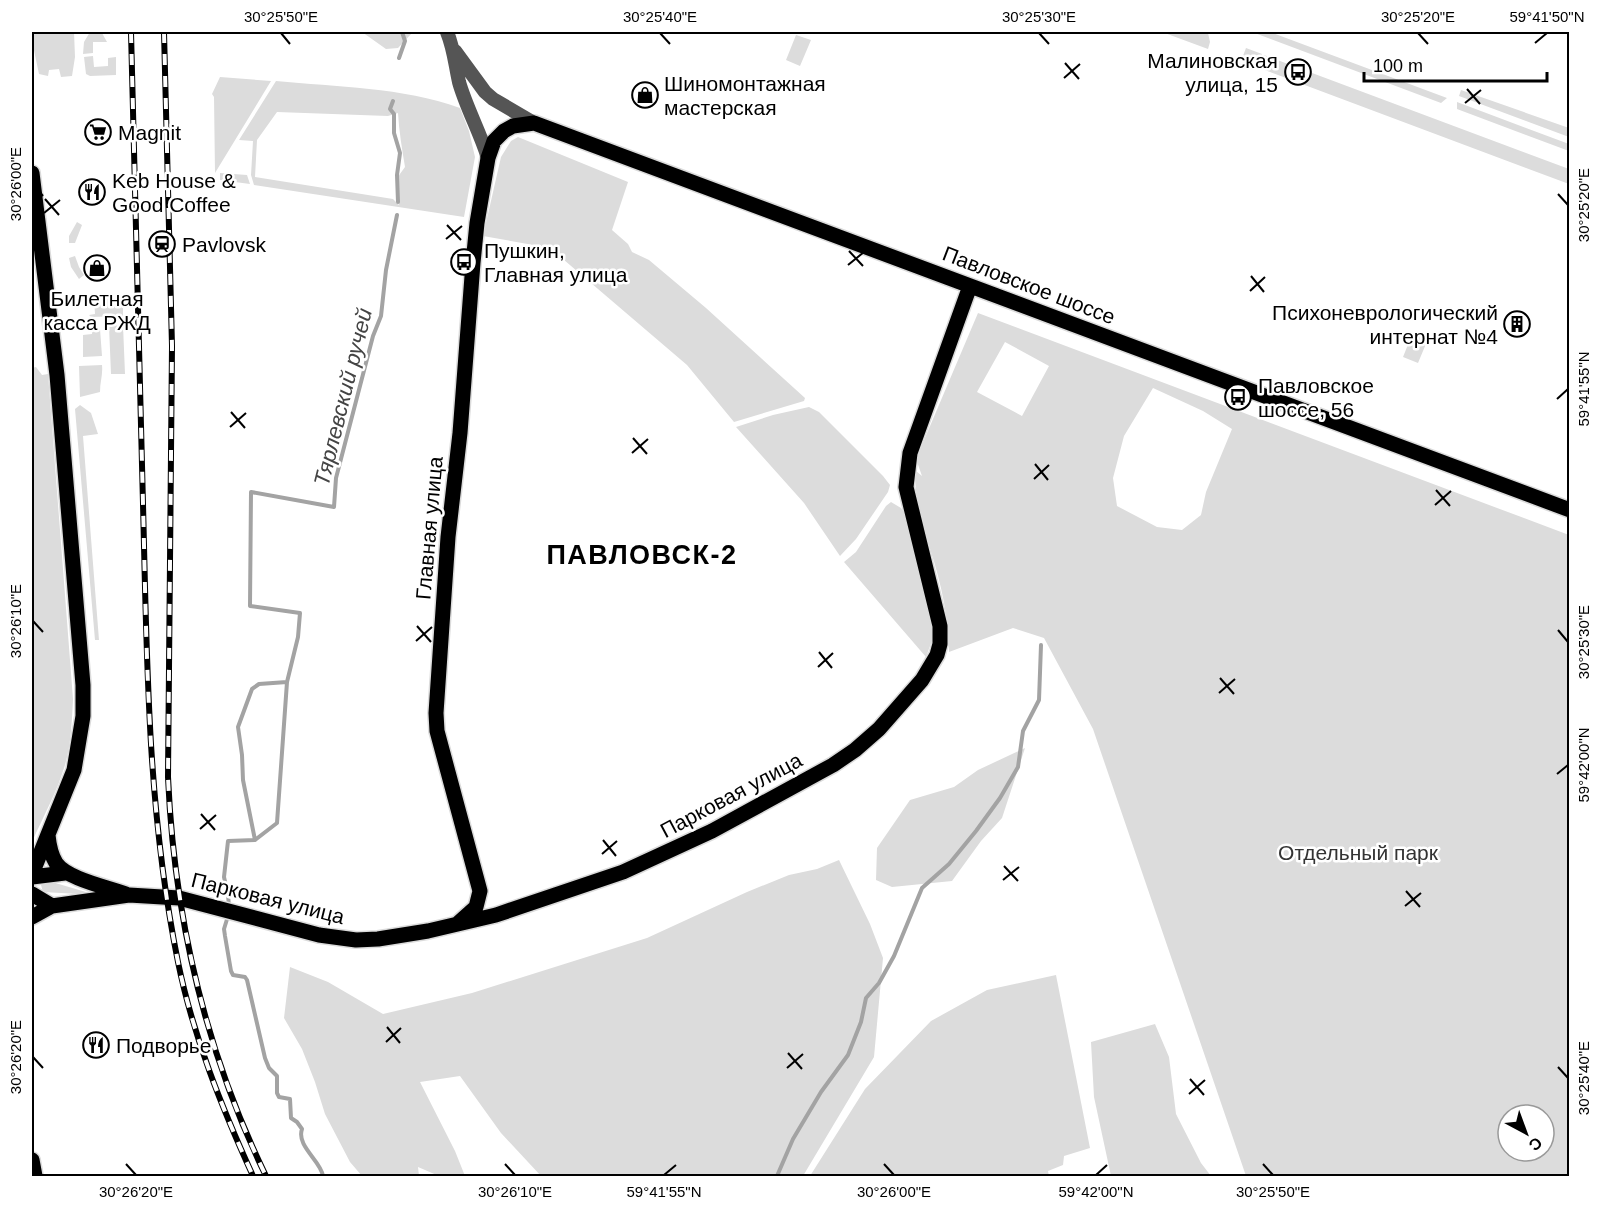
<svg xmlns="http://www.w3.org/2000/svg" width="1601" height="1208" viewBox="0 0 1601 1208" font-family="Arial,sans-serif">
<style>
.green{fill:#dcdcdc;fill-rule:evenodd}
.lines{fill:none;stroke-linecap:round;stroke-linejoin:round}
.stream{stroke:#a3a3a3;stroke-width:4}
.major-casing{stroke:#dbdbdb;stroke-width:18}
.minor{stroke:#555;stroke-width:14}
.major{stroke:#000;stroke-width:15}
.rail-casing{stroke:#000;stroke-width:6}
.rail{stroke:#fff;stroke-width:4;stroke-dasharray:11;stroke-linecap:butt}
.ticks{fill:none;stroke:#000;stroke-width:2}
.labels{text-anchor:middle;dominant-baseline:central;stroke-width:5;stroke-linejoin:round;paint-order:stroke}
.poi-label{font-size:21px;fill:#000;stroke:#fff;text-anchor:start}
.street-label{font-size:21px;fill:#000;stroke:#fff}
.park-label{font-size:21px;fill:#333;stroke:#fff}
.water-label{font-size:22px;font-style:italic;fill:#444;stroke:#fff}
.district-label{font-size:27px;font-weight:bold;letter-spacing:1.5px;fill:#000;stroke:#fff}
.neatline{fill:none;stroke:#000;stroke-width:2}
.ticks-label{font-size:15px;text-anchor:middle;fill:#000}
</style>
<rect width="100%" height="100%" fill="#fff"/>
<path class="green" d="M 32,32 L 74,32 L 75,57 L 72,76 L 61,77 L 59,69 L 49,70 L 48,76 L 39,74 L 32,41 Z
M 90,32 L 102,33 L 107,42 L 93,42 L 93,53 L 83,54 L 84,42 Z
M 362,32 L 413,32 L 398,48 L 386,49 Z
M 1162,32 L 1203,32 L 1208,33 L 1210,42 L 1208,49 Z
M 1252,32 L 1270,32 L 1447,98 L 1441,103 Z
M 796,35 L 811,40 L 800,66 L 786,60 Z
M 1246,48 L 1262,54 L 1262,55 L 1264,55 L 1569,169 L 1569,184 L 1241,61 Z
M 93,56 L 94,67 L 108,66 L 108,58 L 116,57 L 116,75 L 90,76 L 86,74 L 84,57 Z
M 220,77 L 271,81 L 215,173 L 214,97 L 212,94 Z
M 276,81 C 337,87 402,87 460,108 L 469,131 L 475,157 L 464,217 L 254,185 L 251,175 L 253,141 L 239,140 ZM 277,112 L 388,116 L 398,113 C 399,131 402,149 405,167 L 397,178 L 399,205 L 393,199 L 255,177 L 257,140 Z
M 1461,90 L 1569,128 L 1569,137 L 1459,96 Z
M 1457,102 L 1569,144 L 1569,151 L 1457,109 Z
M 518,137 L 628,182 L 612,230 L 628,244 L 632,252 L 649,260 L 706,308 L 805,398 L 804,401 L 734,422 L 687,365 L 550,248 L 483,236 L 501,157 L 511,141 Z
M 220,173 L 247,175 L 250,184 L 220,180 Z
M 77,222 L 82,225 L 75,243 L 69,243 L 69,236 Z
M 75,256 L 79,267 L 84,275 L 79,279 L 71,267 L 69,258 Z
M 123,296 L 123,316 L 91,317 L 89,315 L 95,314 L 94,298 Z
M 978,313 L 1569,535 L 1569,1176 L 1246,1176 L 1093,729 L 1044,638 L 1013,628 L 949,652 C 949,619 941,583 931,552 C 924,526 913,498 916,471 L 922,476 L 916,459 ZM 1005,342 L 1049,366 L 1022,416 L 977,392 ZM 1153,388 L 1203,411 L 1232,429 L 1206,492 L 1201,515 L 1182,530 L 1157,527 L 1117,506 L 1113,478 L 1124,436 ZM 1508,1115 L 1544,1115 L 1544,1151 L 1508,1151 Z
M 123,325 L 125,374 L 111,374 L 109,326 Z
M 92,327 L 100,329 L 102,356 L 83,357 L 83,335 L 92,334 Z
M 1413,332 L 1428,339 L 1418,363 L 1403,357 Z
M 102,365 C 103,375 100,382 100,392 L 80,397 L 79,366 Z
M 36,367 L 42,375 L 48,374 L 73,699 C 72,721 71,744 65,765 C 57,792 43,817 32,842 L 32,368 Z
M 80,405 L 91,413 L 98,434 L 83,436 L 99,640 L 95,640 L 75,409 Z
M 809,407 L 819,412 L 883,476 L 890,485 L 888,492 L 856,539 L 840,556 L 804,503 L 736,427 L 773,415 Z
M 891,502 L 901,508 L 905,514 L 927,595 L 934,635 L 926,657 L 844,562 L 856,552 L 886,506 Z
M 1025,748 L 1002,818 L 981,841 L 952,881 L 892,887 L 876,880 L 877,848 L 910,800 L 954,787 L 978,770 Z
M 839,860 L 870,924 L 883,958 L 874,1057 L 803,1176 L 541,1176 L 501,1133 L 460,1076 L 420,1082 L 455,1151 L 465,1176 L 439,1176 L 418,1167 L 419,1176 L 362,1176 L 350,1162 L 325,1114 L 315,1082 L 302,1049 L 284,1018 L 290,967 L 328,982 L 383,1014 L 472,993 L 647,938 L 747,892 L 789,875 L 817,869 Z
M 46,881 L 52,882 L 96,895 L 43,892 L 41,885 Z
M 1056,975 L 1090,1148 L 1064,1156 L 1063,1165 L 1048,1171 L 1049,1176 L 810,1176 L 865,1089 L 931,1021 L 987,990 Z
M 1155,1024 L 1169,1057 L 1176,1114 L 1201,1163 L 1211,1176 L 1111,1176 L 1094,1097 L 1091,1042 Z"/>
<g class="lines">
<path class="stream" d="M 399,58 L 405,41 L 402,32
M 393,101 L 390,109 L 394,114 L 394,133 L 400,153 L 397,175 L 398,202
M 255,840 L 277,823 L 287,682
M 229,906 L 228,895 L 224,877 L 228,841 L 255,840 L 243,780 L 242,755 L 238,727 L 252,689 L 259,684 L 287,682 L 298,637 L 300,613 L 250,606 L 251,492 L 334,507 L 336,478 L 373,336 L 381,316 L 386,270 L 397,215
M 228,916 L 224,929 L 225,936 L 231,971 L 233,975 L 245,977 L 247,980 L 265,1058 L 269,1068 L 277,1076 L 277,1093 L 279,1097 L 290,1099 L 291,1118 L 297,1122 L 302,1129 C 296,1146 321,1161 323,1176
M 777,1176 L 793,1139 L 821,1092 L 848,1055 L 861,1022 L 866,998 L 879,983 L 894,956 L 922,888 L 949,864 L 976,831 L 1000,798 L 1018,767 L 1023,731 L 1039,700 L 1041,645"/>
<g class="major-casing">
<path id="major" d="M 32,173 L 57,375 L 83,685 L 83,716 L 74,770 L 32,874
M 48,835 C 49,845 51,855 56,863 C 67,879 107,887 126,894
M 32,877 L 65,873
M 32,894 L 52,906 L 129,895 L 179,898 L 319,935 L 356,940 L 378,939 L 428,931 L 496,915 L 623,872 L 712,831 L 833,765 L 855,750 L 879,729 L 922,680 L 937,655 L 940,644 L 940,626 L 906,487 L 910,453 L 970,286
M 32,917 L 52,906
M 457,924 L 476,907 L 480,891 L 437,731 L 436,713 L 448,537 L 460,433 L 473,263 L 477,223 L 488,158 L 494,141 L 504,131 L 513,126 L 534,123 L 1570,510
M 32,1160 L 35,1176"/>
</g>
<path class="minor" d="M 447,32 C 454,49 455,64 459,82 C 466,107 480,132 488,158
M 455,51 L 485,92 L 493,99 L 534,123"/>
<use href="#major" class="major"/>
<g class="rail-casing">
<path id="rail" d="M 131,32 C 135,189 139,346 143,504 C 147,659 147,809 178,962 C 193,1036 222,1108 253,1176
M 164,32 L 172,346 L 168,777 C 174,915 205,1051 266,1176"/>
</g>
<use href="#rail" class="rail"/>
</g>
<path class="ticks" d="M 281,33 L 290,44M 660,33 L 670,44M 1039,33 L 1049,44M 1418,33 L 1428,44M 1535,43 L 1547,33M 1065,63 L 1079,79M 1064,78 L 1080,64M 1467,89 L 1480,104M 1465,103 L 1481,90M 33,184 L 43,196M 1558,194 L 1568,205M 45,199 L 59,215M 44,213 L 60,200M 447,225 L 461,240M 446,239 L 462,226M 849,251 L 863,266M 848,265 L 864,252M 1251,276 L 1264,292M 1250,291 L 1265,277M 1557,399 L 1568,389M 231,412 L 245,428M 230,427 L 246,413M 633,438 L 647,454M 632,453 L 648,439M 1035,464 L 1048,480M 1034,479 L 1049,465M 1436,490 L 1450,506M 1435,505 L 1451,491M 33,621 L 43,632M 417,626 L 431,642M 1558,630 L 1568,642M 416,641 L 432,627M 819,652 L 832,668M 818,667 L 833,653M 1220,678 L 1234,694M 1219,693 L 1235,679M 1557,774 L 1568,765M 201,814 L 215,830M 200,829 L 216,815M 603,840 L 616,856M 602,854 L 617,841M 1004,866 L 1018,881M 1003,880 L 1019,867M 1406,891 L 1420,907M 1405,906 L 1421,893M 387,1027 L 400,1043M 386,1042 L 401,1028M 788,1053 L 802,1069M 33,1057 L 43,1068M 1558,1067 L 1568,1078M 787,1068 L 803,1054M 1190,1079 L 1204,1095M 1189,1094 L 1205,1080M 126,1164 L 136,1175M 505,1164 L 515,1175M 884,1164 L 894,1175M 1263,1164 L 1273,1175M 664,1175 L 676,1165M 1096,1175 L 1107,1165"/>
<defs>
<g id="bus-ring" transform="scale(1.35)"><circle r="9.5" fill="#fff" stroke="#000" stroke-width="1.5"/><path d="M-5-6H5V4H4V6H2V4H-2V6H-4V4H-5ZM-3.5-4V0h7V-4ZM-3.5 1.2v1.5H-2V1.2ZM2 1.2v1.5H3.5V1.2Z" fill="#000"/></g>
<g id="shop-ring" transform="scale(1.35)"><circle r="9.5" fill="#fff" stroke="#000" stroke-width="1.5"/><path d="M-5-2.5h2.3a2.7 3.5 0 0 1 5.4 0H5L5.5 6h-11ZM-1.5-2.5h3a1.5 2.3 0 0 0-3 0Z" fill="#000"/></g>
<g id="supermarket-ring" transform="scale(1.35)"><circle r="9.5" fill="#fff" stroke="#000" stroke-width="1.5"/><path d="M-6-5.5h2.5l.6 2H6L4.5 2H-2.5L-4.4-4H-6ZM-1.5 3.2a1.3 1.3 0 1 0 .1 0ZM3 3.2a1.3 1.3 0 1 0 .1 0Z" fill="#000"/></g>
<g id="restaurant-ring" transform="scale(1.35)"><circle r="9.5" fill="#fff" stroke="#000" stroke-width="1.5"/><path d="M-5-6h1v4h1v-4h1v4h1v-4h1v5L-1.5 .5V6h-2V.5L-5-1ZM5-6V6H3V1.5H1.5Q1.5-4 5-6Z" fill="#000"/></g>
<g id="station-ring" transform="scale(1.35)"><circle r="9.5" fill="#fff" stroke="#000" stroke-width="1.5"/><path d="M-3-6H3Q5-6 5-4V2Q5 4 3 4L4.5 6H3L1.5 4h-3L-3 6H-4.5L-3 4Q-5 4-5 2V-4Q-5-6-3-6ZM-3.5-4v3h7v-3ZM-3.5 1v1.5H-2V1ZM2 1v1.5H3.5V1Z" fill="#000"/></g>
<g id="building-ring" transform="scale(1.35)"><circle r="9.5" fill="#fff" stroke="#000" stroke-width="1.5"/><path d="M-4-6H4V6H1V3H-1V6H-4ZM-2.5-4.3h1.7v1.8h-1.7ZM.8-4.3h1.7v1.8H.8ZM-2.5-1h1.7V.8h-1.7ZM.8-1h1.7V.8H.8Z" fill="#000"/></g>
</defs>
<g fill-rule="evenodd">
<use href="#bus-ring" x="1298" y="72"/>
<use href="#shop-ring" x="645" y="95"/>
<use href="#supermarket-ring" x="98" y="132"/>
<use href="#restaurant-ring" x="92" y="192"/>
<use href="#station-ring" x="162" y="244"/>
<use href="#bus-ring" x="464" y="262"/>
<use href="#shop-ring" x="97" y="268"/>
<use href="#building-ring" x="1517" y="324"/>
<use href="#bus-ring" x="1238" y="397"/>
<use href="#restaurant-ring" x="96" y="1045"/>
</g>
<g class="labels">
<g class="poi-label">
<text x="1278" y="60" text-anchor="end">Малиновская<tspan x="1278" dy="24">улица, 15</tspan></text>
<text x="664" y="83">Шиномонтажная<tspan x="664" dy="24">мастерская</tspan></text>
<text x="118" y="132">Magnit</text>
<text x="112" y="180">Keb House &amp;<tspan x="112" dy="24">Good Coffee</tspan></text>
<text x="182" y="244">Pavlovsk</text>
<text x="484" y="250">Пушкин,<tspan x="484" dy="24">Главная улица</tspan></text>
<text x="97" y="298" text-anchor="middle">Билетная<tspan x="97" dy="24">касса РЖД</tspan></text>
<text x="1498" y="312" text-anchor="end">Психоневрологический<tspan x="1498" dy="24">интернат №4</tspan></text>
<text x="1258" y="385">Павловское<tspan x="1258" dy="24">шоссе, 56</tspan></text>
<text x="116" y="1045">Подворье</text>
</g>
<g class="street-label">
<text transform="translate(1029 285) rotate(21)">Павловское шоссе</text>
<text transform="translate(429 528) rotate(-85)">Главная улица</text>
<text transform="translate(731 795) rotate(-28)">Парковая улица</text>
<text transform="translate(268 898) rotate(14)">Парковая улица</text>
</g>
<g class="park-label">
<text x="1358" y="852">Отдельный парк</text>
</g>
<g class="water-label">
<text transform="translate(343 397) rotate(-76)">Тярлевский ручей</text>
</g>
<g class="district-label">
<text x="642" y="555">ПАВЛОВСК-2</text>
</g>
</g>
<rect width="1601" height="1208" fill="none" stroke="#ffffff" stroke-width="66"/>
<g transform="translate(1526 1133) rotate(139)"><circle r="28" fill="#ffffff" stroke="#999999" stroke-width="1.5"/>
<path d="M0-4.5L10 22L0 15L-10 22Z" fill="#000000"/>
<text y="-9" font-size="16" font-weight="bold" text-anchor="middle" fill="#000000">С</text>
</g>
<path d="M1364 72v9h183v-9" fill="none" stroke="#000000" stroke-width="3"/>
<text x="1373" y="72" font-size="18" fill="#000000" stroke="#ffffff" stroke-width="4.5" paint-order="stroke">100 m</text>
<rect x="33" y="33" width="1535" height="1142" class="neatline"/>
<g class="ticks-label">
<text x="281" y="22">30°25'50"E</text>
<text x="660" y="22">30°25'40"E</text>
<text x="1039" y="22">30°25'30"E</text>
<text x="1418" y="22">30°25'20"E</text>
<text x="1547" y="22">59°41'50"N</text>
<text transform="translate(16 184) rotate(-90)" y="5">30°26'00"E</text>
<text transform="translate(1584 205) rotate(-90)" y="5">30°25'20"E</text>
<text transform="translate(1584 389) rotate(-90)" y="5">59°41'55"N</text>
<text transform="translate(16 621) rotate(-90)" y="5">30°26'10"E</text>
<text transform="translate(1584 642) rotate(-90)" y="5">30°25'30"E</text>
<text transform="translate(1584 765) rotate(-90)" y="5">59°42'00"N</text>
<text transform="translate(16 1057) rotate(-90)" y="5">30°26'20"E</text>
<text transform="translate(1584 1078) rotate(-90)" y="5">30°25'40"E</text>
<text x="136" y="1197">30°26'20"E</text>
<text x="515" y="1197">30°26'10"E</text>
<text x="664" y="1197">59°41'55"N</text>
<text x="894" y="1197">30°26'00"E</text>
<text x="1096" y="1197">59°42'00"N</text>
<text x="1273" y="1197">30°25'50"E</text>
</g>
</svg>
